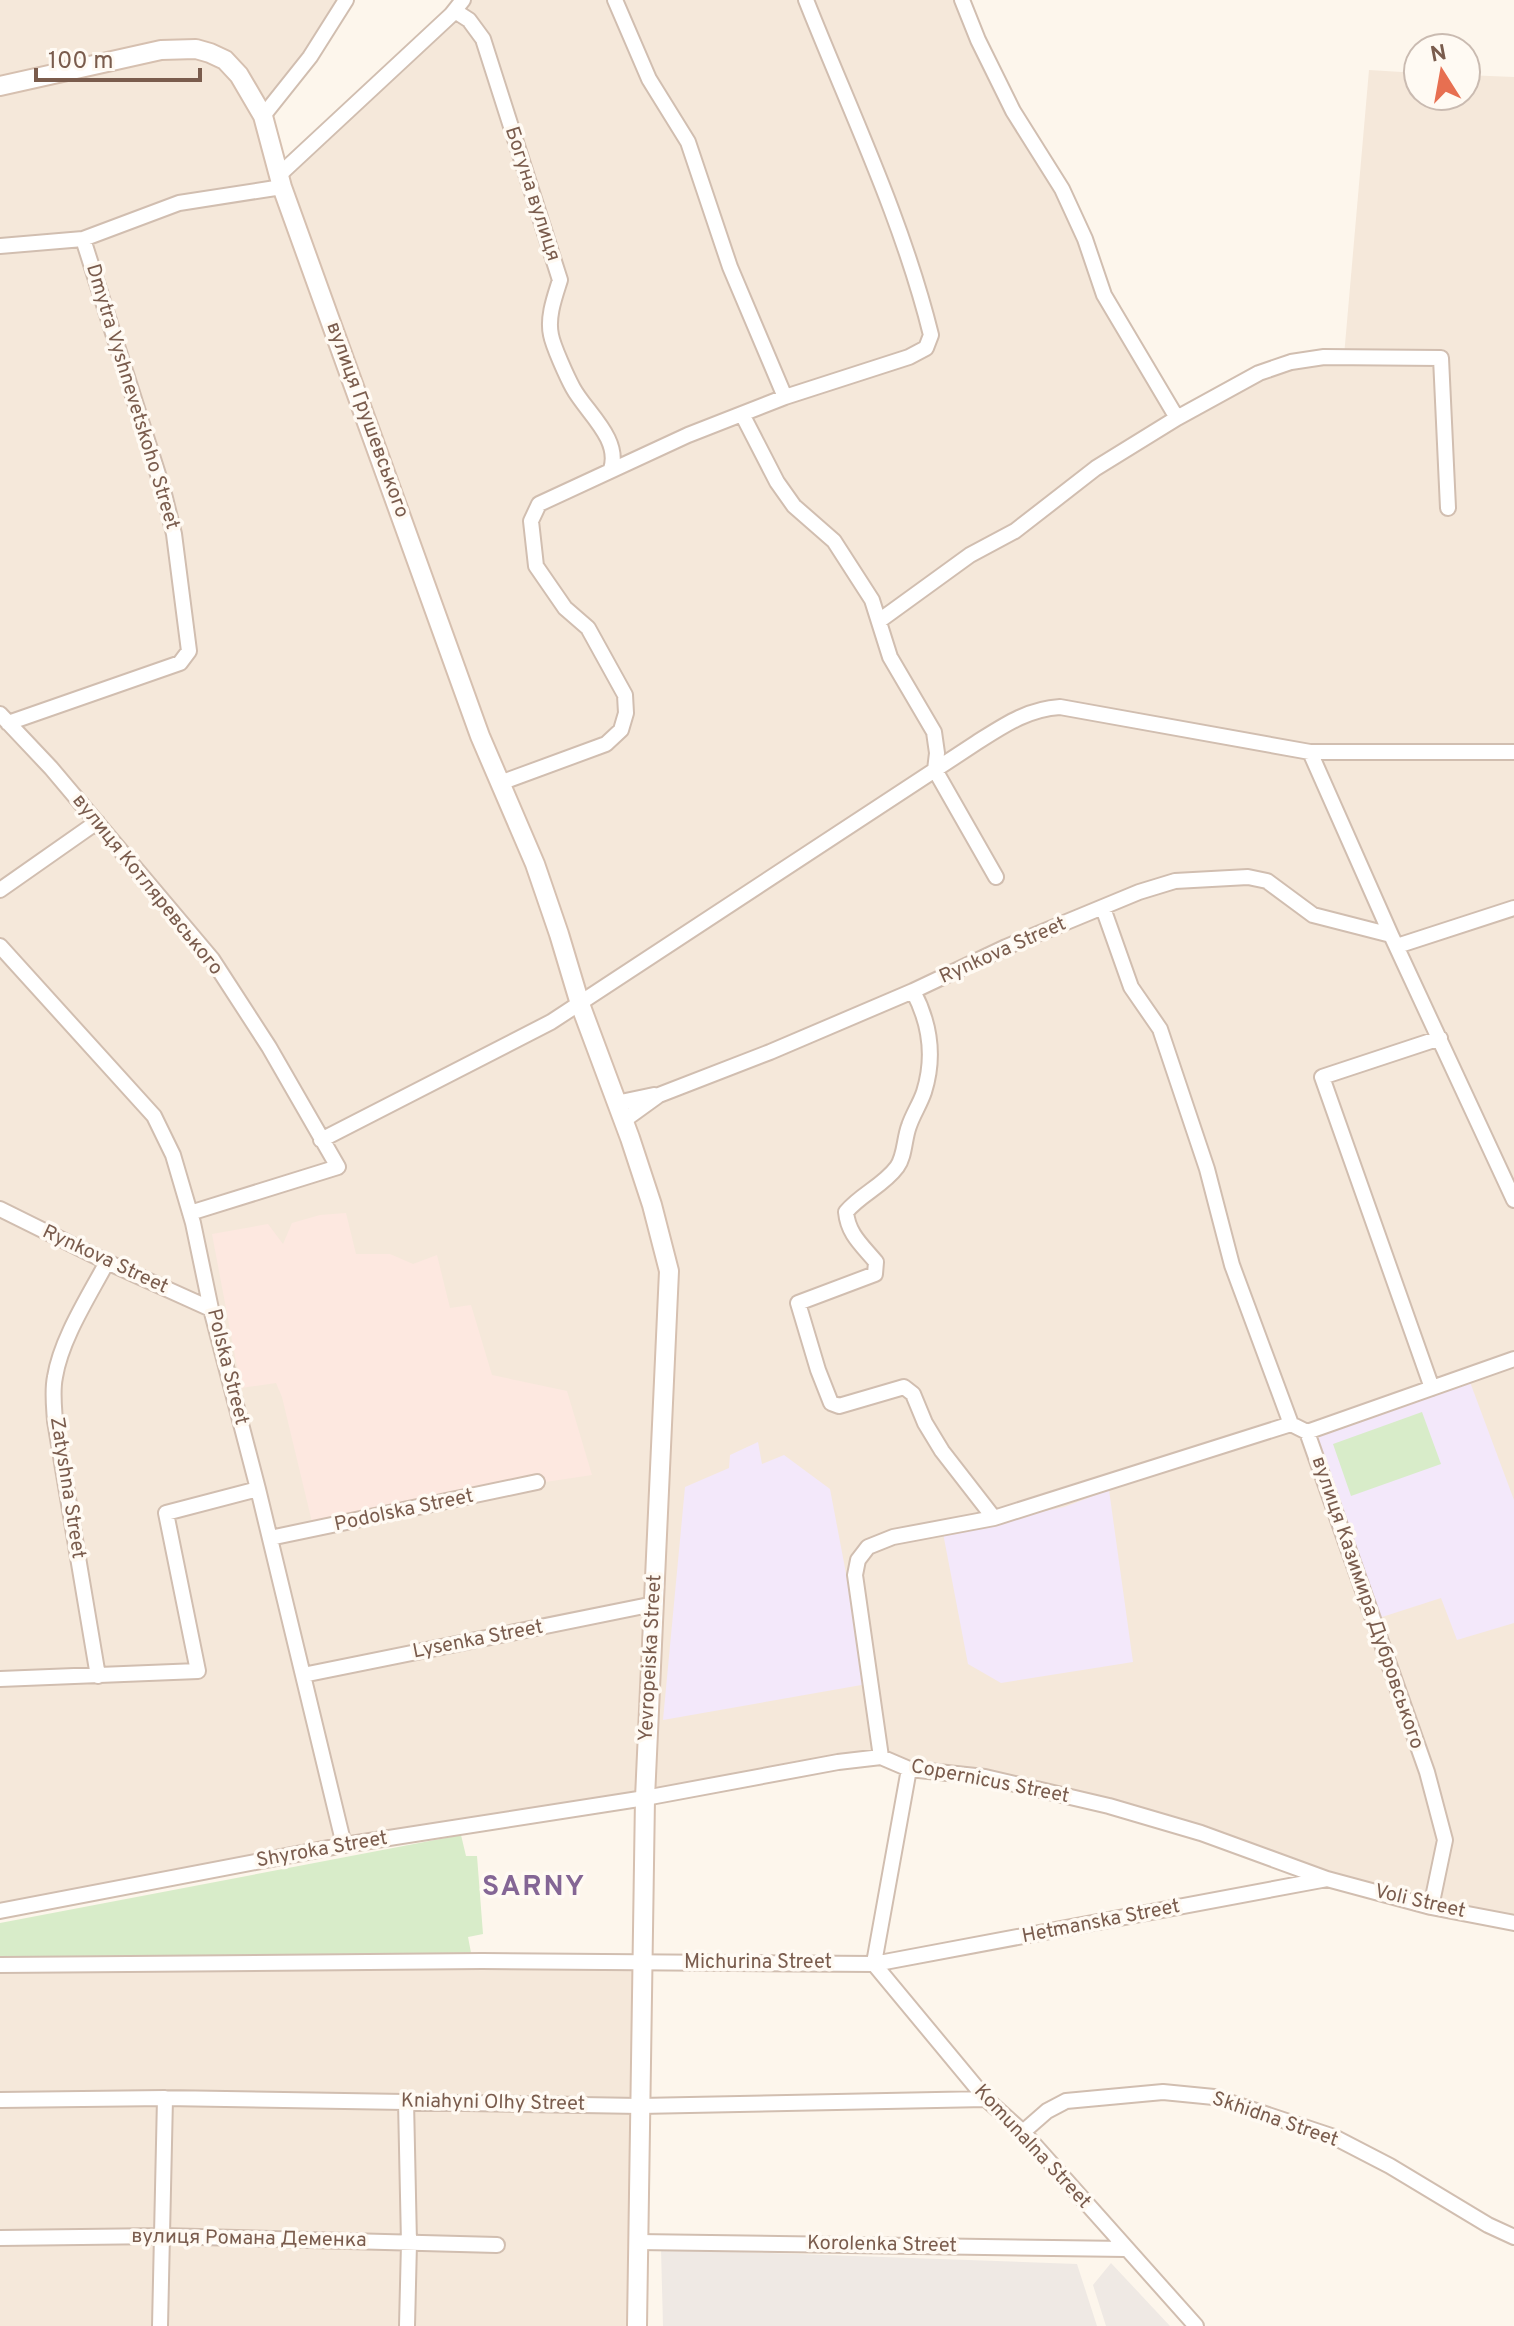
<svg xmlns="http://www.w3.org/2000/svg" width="1514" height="2326" viewBox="0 0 1514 2326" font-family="Overpass,sans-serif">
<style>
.residential{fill:#f5e8da}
.commercial{fill:#fde8e0}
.industrial{fill:#efe9e4}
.education{fill:#f3e8fa}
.green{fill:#d8ecc9}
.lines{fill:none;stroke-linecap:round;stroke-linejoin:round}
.street-casing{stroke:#d1beb0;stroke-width:18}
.secondary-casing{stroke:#d6c0b0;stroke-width:22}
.street{stroke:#fff;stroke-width:14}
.secondary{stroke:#fff;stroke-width:18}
.labels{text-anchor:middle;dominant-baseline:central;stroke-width:7;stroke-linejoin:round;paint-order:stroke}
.street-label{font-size:20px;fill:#7a5c4d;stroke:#fffaf3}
.district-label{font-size:28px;font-weight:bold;letter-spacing:2px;fill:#846695;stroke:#fffaf3}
</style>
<rect width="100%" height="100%" fill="#fdf6ec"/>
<path class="residential" d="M 0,0 L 346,0 L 264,115 L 279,174 L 463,0 L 962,0 L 1062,189 L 1104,295 L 1177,418 L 1259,373 L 1344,356 L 1369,70 L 1418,73 L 1418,96 L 1466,96 L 1466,75 L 1514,77 L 1514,1923 L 1431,1907 L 1201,1833 L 881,1757 L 0,1911 Z
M 643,1963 L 637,2326 L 0,2326 L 0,1965 Z"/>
<path class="commercial" d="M 346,1213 L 356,1254 L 390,1254 L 413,1264 L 437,1255 L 450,1308 L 471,1305 L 492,1375 L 567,1391 L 592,1475 L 519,1486 L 454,1501 L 419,1497 L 401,1505 L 312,1522 L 282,1397 L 276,1383 L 241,1388 L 212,1234 L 268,1224 L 283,1244 L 292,1223 L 320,1215 Z"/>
<path class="industrial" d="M 661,2249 L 1077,2264 L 1097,2326 L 663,2326 Z
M 1111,2263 L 1170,2326 L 1106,2326 L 1093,2285 Z"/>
<path class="education" d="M 1470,1382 L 1514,1500 L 1514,1623 L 1457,1640 L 1441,1598 L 1379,1618 L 1317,1444 L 1319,1436 Z
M 758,1442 L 762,1464 L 784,1455 L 830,1489 L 867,1684 L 663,1720 L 685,1487 L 729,1468 L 730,1455 Z
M 1109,1490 L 1133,1662 L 1001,1683 L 968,1664 L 943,1533 L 1064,1507 Z"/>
<path class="green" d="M 1422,1412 L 1441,1464 L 1351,1496 L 1333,1444 Z
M 461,1835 L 466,1856 L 477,1856 L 483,1934 L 468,1937 L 472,1958 L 0,1958 L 0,1923 Z"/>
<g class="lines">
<g class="street-casing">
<path id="street" d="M 615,0 L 649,79 L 688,142 L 730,267 L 785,397
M 962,0 L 978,40 L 1013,111 L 1062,189 L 1085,239 L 1104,295 L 1177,418
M 455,11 L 469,20 L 483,39 L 560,280 C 555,296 547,317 551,335 C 553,346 567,377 573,388 C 586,412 621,439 611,469
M 263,116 L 310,57 L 346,0
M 279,175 L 451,15 L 463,0
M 0,246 L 83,239 L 179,203 L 282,187
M 742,414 L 777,482 L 794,506 L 834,541 L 872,600 L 890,657 L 934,732 L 937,753 L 935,770 L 996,877
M 879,621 L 970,555 L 1015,531 L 1096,468 L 1177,418 L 1259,373 L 1291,362 L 1324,357 L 1441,358 L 1448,508
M 0,714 L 51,768 L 212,959 L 269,1047 L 338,1167 L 190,1213
M 8,723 L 180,663 L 189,651 L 174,534 L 163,490 L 83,239
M 1310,752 L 1391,935 L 1514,1200
M 500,783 L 606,744 L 621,730 L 626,713 L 625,695 L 588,628 L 565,608 L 536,566 L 531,521 L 539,504 L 688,435 L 785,397 L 909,357 L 926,348 L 931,335 C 902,218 850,111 806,0
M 0,890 L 97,822
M 1103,908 L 1131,987 L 1160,1029 L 1207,1169 L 1232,1265 L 1291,1424 L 1307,1432 L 1427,1772 L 1445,1840 L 1431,1907
M 0,946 L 154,1116 L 173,1155 L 193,1223 L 211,1309 L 258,1489 L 344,1845
M 1397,946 L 1514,908
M 913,991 C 930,1023 935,1057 924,1092 C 920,1104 913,1114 909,1126 C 904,1139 905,1156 897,1167 C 883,1186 861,1194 846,1212 C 848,1234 862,1245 876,1262 L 875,1274 L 798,1303 L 818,1370 L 831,1403 L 839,1406 L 904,1387 L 913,1394 L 925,1423 L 942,1451 L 994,1518
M 616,1103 L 654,1095
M 623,1121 L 659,1095 L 770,1052 L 913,991 L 1006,947 L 1139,892 L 1175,881 L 1248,877 L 1267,881 L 1313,915 L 1391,935
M 321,1140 L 551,1022 L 976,743 C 1003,726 1027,709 1060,707 L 1310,752 L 1514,752
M 0,1209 L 107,1262 L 211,1309
M 1432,1388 L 1322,1077 L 1440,1038
M 1307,1432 L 1514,1359
M 270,1538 L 537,1482
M 303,1675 L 654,1604
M 98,1676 L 55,1421 C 54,1406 52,1391 55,1377 C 61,1339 89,1296 107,1262
M 0,1679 L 198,1671 L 166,1513 L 258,1489
M 881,1757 L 855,1575 L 858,1560 L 868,1547 L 893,1537 L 994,1518 L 1291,1424
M 0,1911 L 344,1845 L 645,1798 L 838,1762 L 881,1757 L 909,1769 L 985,1777 L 1109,1806 L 1201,1833 L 1327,1879 L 1431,1907 L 1514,1923
M 874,1963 L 909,1769
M 874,1964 L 986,2099 L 1023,2132 L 1196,2326
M 0,1965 L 482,1961 L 874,1964 L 1327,1879
M 0,2100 L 165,2098 L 640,2106 L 986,2099
M 406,2101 L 409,2243 L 407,2326
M 1023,2132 L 1047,2111 L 1066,2101 L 1163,2092 L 1214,2097 L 1334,2137 L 1390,2166 L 1488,2225 L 1514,2237
M 0,2238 L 162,2236 L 497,2245
M 638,2242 L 1126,2249
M 160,2326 L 165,2098"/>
</g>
<g class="secondary-casing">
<path id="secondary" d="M 0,86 L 161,50 L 196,49 L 210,53 L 225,60 L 239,75 L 263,116 L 282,187 L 480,736 L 535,864 L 559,934 L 580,1004 L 630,1138 L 652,1205 L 669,1271 L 645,1798 L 637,2326"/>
</g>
<use href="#street" class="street"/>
<use href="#secondary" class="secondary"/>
</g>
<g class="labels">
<g class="street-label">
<text transform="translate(532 194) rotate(72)">Богуна вулиця</text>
<text transform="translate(132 397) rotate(73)">Dmytra Vyshnevetskoho Street</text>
<text transform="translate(367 420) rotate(70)">вулиця Грушевського</text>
<text transform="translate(147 885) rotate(51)">вулиця Котляревського</text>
<text transform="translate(1003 951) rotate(-24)">Rynkova Street</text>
<text transform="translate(105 1260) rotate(25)">Rynkova Street</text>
<text transform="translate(227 1367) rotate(76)">Polska Street</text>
<text transform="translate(67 1488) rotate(81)">Zatyshna Street</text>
<text transform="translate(404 1511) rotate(-12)">Podolska Street</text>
<text transform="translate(1367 1603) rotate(71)">вулиця Казимира Дубровського</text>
<text transform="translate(478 1640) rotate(-11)">Lysenka Street</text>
<text transform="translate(651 1658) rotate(-87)">Yevropeiska Street</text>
<text transform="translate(990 1782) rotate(11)">Copernicus Street</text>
<text transform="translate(322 1850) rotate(-10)">Shyroka Street</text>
<text transform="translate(1420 1902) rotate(13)">Voli Street</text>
<text transform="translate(1101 1922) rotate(-11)">Hetmanska Street</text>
<text x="758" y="1963">Michurina Street</text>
<text transform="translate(493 2103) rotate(1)">Kniahyni Olhy Street</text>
<text transform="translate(1275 2120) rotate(19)">Skhidna Street</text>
<text transform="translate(1032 2147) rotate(47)">Komunalna Street</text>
<text transform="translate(249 2239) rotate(1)">вулиця Романа Деменка</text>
<text transform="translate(882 2245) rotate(1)">Korolenka Street</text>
</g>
<g class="district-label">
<text x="534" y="1888">SARNY</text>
</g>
</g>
<g transform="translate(1442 72) rotate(349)"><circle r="38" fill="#fffaf3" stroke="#cabbb1" stroke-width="2"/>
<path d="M0-6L14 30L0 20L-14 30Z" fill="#e76f51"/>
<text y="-12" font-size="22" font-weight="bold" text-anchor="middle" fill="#7a5c4d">N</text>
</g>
<path d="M36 68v12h164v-12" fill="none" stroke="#7a5c4d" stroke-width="4"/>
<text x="48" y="68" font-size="24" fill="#7a5c4d" stroke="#fffaf3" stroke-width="6" paint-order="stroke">100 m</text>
</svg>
